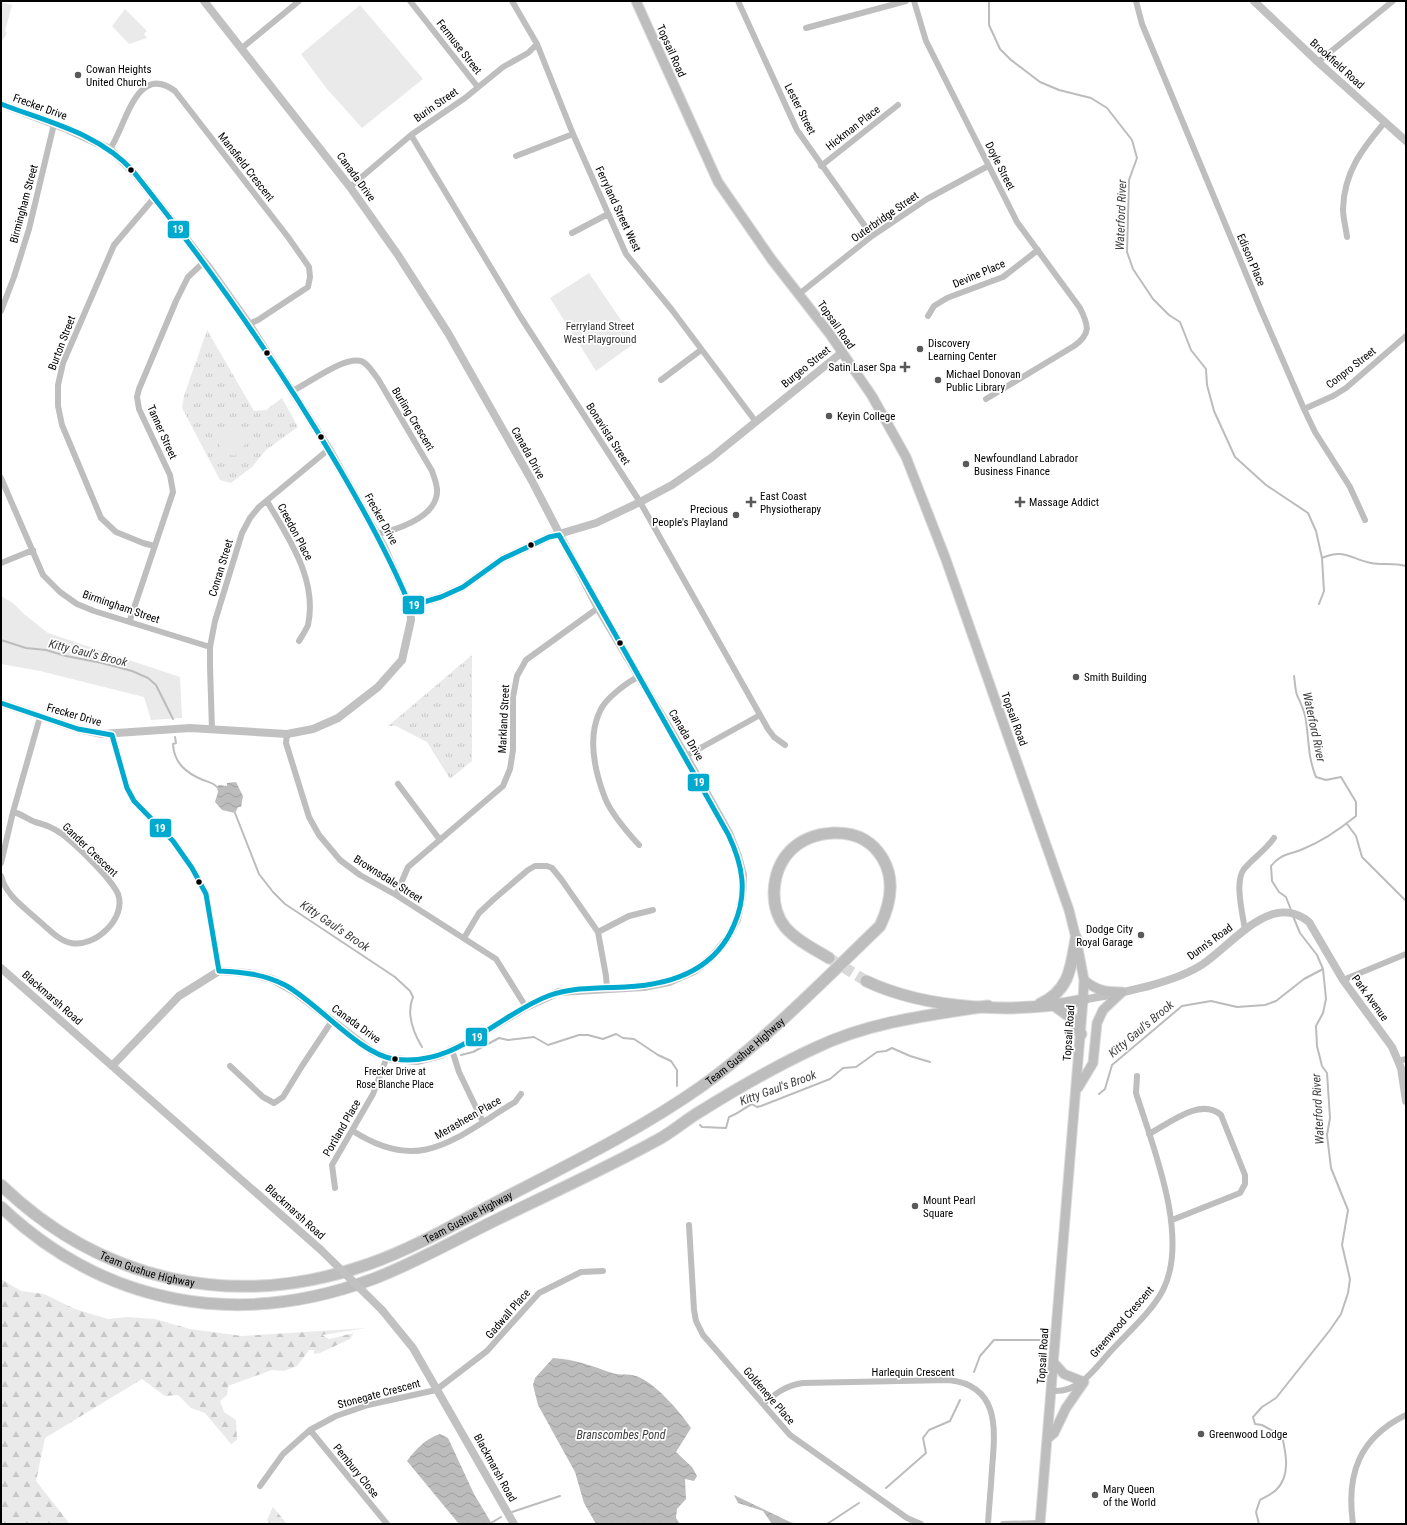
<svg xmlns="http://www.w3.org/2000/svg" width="1407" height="1525" viewBox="0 0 1407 1525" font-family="'Roboto Condensed',sans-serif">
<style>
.grass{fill:url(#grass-tufts)}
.forest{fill:url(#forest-firs)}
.green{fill:#eaeaea}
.water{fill:url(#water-waves)}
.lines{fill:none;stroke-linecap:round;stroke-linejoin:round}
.stream{stroke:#bcbcbc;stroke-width:2}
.highway-tunnel{stroke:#d9d9d9;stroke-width:11;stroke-dasharray:11 5.5;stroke-linecap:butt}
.primary-casing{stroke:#dbdbdb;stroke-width:11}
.highway-casing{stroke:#dbdbdb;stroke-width:13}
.street{stroke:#bebebe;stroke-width:6}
.secondary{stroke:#c1c1c1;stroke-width:8}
.primary{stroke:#bdbdbd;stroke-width:9}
.highway{stroke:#bdbdbd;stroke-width:11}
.secondary-bridge{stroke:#c1c1c1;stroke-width:8}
.bus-1-casing{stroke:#fff;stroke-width:8}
.bus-1{stroke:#00a9ce;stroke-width:5}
.poi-dot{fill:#595959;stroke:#fff;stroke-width:1.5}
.bus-dot{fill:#000;stroke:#fff;stroke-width:1.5}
.labels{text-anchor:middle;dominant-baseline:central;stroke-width:3.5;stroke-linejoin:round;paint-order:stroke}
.bus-label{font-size:10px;fill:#000;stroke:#fff}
.street-label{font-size:11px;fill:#000;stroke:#fff}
.poi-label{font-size:11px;fill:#000;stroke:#fff;text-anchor:start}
.park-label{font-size:11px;fill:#2f2f2f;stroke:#fff}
.water-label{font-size:12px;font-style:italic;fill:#404040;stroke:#fff}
.line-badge{stroke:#fff;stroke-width:1.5}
.badge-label{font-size:11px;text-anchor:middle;font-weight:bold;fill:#fff}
</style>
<defs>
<pattern id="grass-tufts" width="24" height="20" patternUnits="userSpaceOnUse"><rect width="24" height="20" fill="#eaeaea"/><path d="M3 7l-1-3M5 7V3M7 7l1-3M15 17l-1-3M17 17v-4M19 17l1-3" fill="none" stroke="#c7c7c7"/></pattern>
<pattern id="forest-firs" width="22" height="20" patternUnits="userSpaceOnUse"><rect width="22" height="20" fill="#eaeaea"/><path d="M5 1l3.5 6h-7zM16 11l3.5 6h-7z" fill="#c7c7c7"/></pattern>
<pattern id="water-waves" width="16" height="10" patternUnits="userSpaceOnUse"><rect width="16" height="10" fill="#bcbcbc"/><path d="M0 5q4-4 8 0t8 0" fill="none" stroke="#a0a0a0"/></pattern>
</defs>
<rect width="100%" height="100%" fill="#fff"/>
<path class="grass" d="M 207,330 L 254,411 L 266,410 L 282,398 L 298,427 L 266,450 L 252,467 L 231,483 L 220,480 L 182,408 L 184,396 Z
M 472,655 L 472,761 L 450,779 L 427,742 L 396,726 L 388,726 Z"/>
<path class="forest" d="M 1,1279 L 21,1291 L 44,1294 L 75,1309 L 108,1319 L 127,1317 L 155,1319 L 190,1329 L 242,1336 L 367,1328 L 322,1335 L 329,1339 L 354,1333 L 350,1339 L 320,1353 L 314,1354 L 314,1350 L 309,1350 L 297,1366 L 284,1371 L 272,1370 L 228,1386 L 227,1395 L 220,1401 L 224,1412 L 236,1420 L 237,1440 L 231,1444 L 205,1413 L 191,1408 L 178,1395 L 165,1396 L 142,1379 L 45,1438 L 36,1481 L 70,1524 L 1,1524 Z
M 273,1507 L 287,1524 L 270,1524 L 267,1520 Z"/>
<path class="green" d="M 1,2 L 12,5 L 5,31 L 7,33 L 3,40 L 1,39 Z
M 360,5 L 423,79 L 362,128 L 327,89 L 301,54 Z
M 125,9 L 147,31 L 144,34 L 147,38 L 129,44 L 112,26 Z
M 589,273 L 636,342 L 596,371 L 550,298 Z
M 234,425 L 246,443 L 235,456 L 226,454 L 215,439 Z
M 1,596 L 13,603 L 24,614 L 48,633 L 180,677 L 182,718 L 151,720 L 144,697 L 40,671 L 1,664 Z"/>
<path class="water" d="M 236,782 L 243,796 L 241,807 L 238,807 L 235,813 L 222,810 L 215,802 L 218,792 L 217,787 L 219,785 L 227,786 L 227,783 Z
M 553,1358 C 574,1359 592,1366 612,1373 C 620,1376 628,1373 636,1376 C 656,1383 680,1412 691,1428 L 676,1452 L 692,1467 L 697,1476 L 694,1481 L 685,1479 L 686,1499 L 677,1509 L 676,1518 L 680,1524 L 596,1524 L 584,1503 L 575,1472 L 538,1405 L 533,1385 L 535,1378 Z
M 440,1434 L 448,1438 L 474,1494 L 492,1524 L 459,1524 L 407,1461 C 416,1449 425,1439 440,1434 Z
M 734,1495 L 790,1522 L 799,1524 L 772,1524 L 763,1511 L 738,1503 Z"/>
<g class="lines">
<path class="stream" d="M 989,1 L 989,25 L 1000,49 L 1011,60 L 1040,82 L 1059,90 L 1091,98 L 1107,108 L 1132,140 L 1137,158 L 1129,180 L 1127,252 L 1133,269 L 1153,299 L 1169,315 L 1180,322 L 1191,350 L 1206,369 L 1207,385 L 1214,411 L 1235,457 L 1266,485 L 1308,513 L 1316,531 L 1322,558 L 1324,591 L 1319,604
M 1322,558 C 1344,548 1351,559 1371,563 C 1382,565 1394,563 1406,566
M 1,640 L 26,648 L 46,650 L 66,656 L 102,663 L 132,671 L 148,678 L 156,685 L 173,719
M 175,737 L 176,743 L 173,744 C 174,763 186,773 203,780 C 208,782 214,783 217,787
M 235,813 L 259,874 L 273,892 L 285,904 L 395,977 L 410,991 L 413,997 C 406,1014 413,1032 422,1047
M 1347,824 L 1356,836 L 1362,857 L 1406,901
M 1291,910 L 1286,897 L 1279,892 L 1272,881 L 1271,866 C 1281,853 1290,855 1303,849 C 1323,841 1340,829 1356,816 L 1356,802 L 1341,777 L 1326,780 L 1316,777 C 1308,758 1309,741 1306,721 C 1305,711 1301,704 1297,695 C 1295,689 1295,682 1294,676
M 461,1055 L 473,1052 L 499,1038 L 508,1040 L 534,1037 L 548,1045 L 579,1035 L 588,1035 L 603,1039 L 616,1034 L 623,1038 L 634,1039 L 658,1055 L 671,1061 L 677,1070 L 677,1086
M 1099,1094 L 1105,1089 L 1112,1065 L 1182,1006 L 1211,1001 L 1237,1007 L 1265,1005 L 1276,1001 L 1304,979 L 1323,969
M 700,1125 L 702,1127 L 726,1128 L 729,1117 C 738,1114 744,1108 752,1104 L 757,1107 L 761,1106 L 830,1079 L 843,1068 L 856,1067 L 877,1052 L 886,1051 L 892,1048 L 910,1056 L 930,1062
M 974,1372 L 980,1356 L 994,1340 L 1041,1340 L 1043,1337
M 886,1488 L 926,1453 L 923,1438 L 929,1430 L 950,1421 L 960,1400
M 512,1512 L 560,1496
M 491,1523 L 501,1517
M 827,1524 L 859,1503
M 1259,1524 L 1256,1512 L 1260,1500 C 1265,1497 1272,1494 1276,1490 C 1291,1476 1286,1453 1282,1436 L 1262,1425 L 1255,1424 L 1253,1417 L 1262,1407 L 1276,1398 L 1330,1330 L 1341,1314 L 1348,1293 L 1350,1279 L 1342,1245 L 1348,1210 L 1331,1168 L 1327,1135 L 1330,1118 L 1327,1073 L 1322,1066 L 1317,1046 L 1316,1026 L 1323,1013 L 1326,999 L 1323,969 L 1317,955 L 1300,933 L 1293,916"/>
<path class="highway-tunnel" d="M 829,958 L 866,981"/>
<g class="primary-casing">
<path id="primary" d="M 636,1 L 718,182 L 772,260 L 829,333 L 872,396 L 906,457 L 945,557 L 1069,910 L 1076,938 L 1084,980 L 1083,1000 L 1040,1524
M 1084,980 C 1097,991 1106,992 1122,992
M 1078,1088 L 1093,1063 L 1097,1023 L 1103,1010 L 1122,992
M 1048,1438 L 1054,1433 L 1066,1408 L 1084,1382 L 1064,1374 L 1054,1363"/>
</g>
<g class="highway-casing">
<g id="highway">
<path d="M 866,981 C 927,1010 1018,1014 1083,1000"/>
<path d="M 1040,1004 C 1070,990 1071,967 1076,938"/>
<path d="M 1054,1005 L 1072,1018 L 1081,1034"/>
<path id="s1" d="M 1,1185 C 103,1283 236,1311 369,1264 C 417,1247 462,1220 506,1197 C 572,1163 641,1129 702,1086 C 766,1040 823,981 880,926 C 890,905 895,880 883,859 C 872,840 855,832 833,833 C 797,835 775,858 774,893 C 774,905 777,917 785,927 C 796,940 814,949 829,958"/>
<path d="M 1,1207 C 106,1306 238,1329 373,1279 C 415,1263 455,1240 496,1220 C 551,1193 607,1168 661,1138 C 675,1130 687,1119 701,1111 C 738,1088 776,1066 815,1048 C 869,1022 929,1015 988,1006"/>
</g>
</g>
<path class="street" d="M 410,1 L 477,86
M 512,1 L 537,44 L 573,134 L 626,254 L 672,310 L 756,422
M 738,1 L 797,130 L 872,236
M 914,1 L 926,41 L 1017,222 L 1080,308 C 1089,326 1091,334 1074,346 L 986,399
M 1136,1 L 1142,24 L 1157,60 L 1261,310 L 1304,409 L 1315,432 L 1350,487 L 1365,520
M 806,28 L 906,1
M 242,48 L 299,1
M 1318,62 L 1393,1
M 411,135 L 520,316 L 640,502 L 768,729 L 774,737 L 785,745
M 110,149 C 126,126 136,62 175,91 L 288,237 L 309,267 L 310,277 L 308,287 L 258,320 L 249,324
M 516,156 L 573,134
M 821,166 L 898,105
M 350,187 L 411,135 L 465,98 L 503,67 L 528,53 L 537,44
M 154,198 L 114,245 L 63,363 L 58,385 L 58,406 L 62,425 L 101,518 L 116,532 L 143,543 L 154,546
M 572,233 L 608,214
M 1347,237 C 1346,228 1343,218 1343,209 C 1344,172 1362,149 1385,122
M 799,294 L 872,236 L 927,199 L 988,166
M 1,311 L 14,277 L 29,229 L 54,124
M 928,316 L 934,306 L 947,298 L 1003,277 L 1038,250
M 661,380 L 701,350
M 292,391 C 310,383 342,357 361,361 C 368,363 373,373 378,379 L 432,471 C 435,480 439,489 436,498 C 430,519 396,530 377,534
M 1304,409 L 1333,396 L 1346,388 L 1406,336
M 1,478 L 43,575 L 60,592 L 77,604 L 94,611 L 210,647
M 267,501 C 288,538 318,579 308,625 C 306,630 302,636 299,641
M 1,563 L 33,550
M 130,620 L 173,492 L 170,475 L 139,409 L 137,397 L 139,389 L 176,301 L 188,277 L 204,262
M 638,677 C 626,683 605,699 600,711 C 587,738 595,772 605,798 C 611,813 628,833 639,845
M 212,730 L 210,666 L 210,647 L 215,621 L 242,533 L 250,518 L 259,507 L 329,449
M 287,734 L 286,743 L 309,817 L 319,835 L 340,860 L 360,875 L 396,895 L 496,959 L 526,1007
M 112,735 L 127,788 L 134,801 L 173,841 L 192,868 L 206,894 L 219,971
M 686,756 L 760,715
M 398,784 L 440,840
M 1,863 L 13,812 L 40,717
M 1,876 C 6,896 24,907 39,921 C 48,928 59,941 71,943 C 95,948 127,918 118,894 C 111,878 76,845 62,834 C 52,827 46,825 35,822 C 27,819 22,814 13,812
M 396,895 L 408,867 L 503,786 L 510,769 L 513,750 L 513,697 L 517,676 L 526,660 L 598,608
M 1245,930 C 1243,915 1234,882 1244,869 C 1254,857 1264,852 1274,838
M 598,932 L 629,916 L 653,910
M 464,938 L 479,913 L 494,899 L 528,870 L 535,866 L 547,866 L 552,868 L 561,879 L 598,932 L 606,976 L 607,988
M 1343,980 L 1406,954
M 452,1050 L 459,1072 L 483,1122
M 1399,1061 L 1406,1059
M 230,1066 L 263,1097 L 274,1103 L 283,1097 L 302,1066 L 332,1021
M 353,1131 C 421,1175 455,1138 515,1102 L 521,1094
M 1149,1134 C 1170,1123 1200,1097 1221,1115 L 1245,1175 L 1245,1184 L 1240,1193 L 1172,1220
M 335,1188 L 332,1165 L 373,1094 L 387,1057
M 689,1225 L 694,1310 L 696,1321 L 703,1335 L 790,1435 L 907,1518 L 921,1524
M 1052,1391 C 1079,1393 1094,1370 1110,1352 C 1127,1333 1151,1313 1163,1290 C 1190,1237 1153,1147 1136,1093 L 1137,1076
M 763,1404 C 775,1394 786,1385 803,1383 L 949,1380 C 1001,1386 995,1431 992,1469 C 991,1487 989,1506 988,1524
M 310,1430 L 387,1524
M 260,1486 L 283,1454 L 310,1430 L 336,1416 L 368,1405 L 436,1390 L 487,1351 L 539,1293 L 581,1272 L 603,1271
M 1003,1524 L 1040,1523
M 1353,1524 C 1346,1474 1359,1438 1406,1415"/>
<path class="secondary" d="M 1254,1 L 1318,62 L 1406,141
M 1,104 L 67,129 L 110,149 L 137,176 L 210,269 L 249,324 L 329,449 L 384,547 L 410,606 L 411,620 L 402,660 L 378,687 L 338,718 L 313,729 L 287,734 L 190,728 L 102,734 L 78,729 L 1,703
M 410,606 L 441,597 L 463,587 L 502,559 L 549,537 L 596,523 L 640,502 L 672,485 L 711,458 L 841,353
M 1,968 L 321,1250
M 1083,1000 C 1118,993 1173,984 1203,964 C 1226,948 1246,923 1273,914 C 1286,910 1299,914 1309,922 L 1343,980 L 1392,1047 L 1401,1068 L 1406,1101
M 112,1066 L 179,996 L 219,971 L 248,973 L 272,979 L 295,992 L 373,1052 L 392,1059 L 417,1061 L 441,1055 L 468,1042 L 526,1007 L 559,992 L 644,987 L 669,982 L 694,971 L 711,958 L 727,939 L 737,920 L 742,897 L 743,875 L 738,856 L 729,833 L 686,756 L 598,608 L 532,481 L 448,333 L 398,255 L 350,187 L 204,1
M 382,1310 L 413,1348 L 514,1524"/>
<use href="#primary" class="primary"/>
<use href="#highway" class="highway"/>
<path class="secondary-bridge" d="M 321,1250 L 382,1310"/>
<g class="bus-1-casing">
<path id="bus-1" d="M 1,104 C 47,122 99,133 133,171 C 208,265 278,363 338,466 C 365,512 390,557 410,606 L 441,597 L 463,587 L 502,559 L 549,537 L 559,535 L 728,834 C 743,865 748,893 734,925 C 715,970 671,985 625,987 C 600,988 572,987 548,996 C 496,1016 455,1068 394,1059 C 359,1054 318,1003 285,985 C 264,974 242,972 219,971 L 206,894 L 192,868 L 173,841 L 134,801 L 127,788 L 112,735 L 78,729 L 1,703"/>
</g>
<use href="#bus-1" class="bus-1"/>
</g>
<g class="poi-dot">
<circle cx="78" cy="75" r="4"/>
<circle cx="920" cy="349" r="4"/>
<path d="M903 361h4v4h4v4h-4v4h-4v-4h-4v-4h4z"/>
<circle cx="938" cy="380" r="4"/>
<circle cx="829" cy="416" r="4"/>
<circle cx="966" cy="464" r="4"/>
<path d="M749 496h4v4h4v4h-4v4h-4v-4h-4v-4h4z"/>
<path d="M1018 496h4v4h4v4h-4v4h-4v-4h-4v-4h4z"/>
<circle cx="736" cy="515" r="4"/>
<circle cx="1076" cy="677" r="4"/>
<circle cx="1141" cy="935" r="4"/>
<circle cx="915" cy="1206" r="4"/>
<circle cx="1201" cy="1434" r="4"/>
<circle cx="1095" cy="1495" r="4"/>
</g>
<g class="bus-dot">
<circle cx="131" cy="170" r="3.5"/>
<circle cx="267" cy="353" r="3.5"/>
<circle cx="321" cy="437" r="3.5"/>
<circle cx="531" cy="545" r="3.5"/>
<circle cx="620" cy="643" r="3.5"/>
<circle cx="199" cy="882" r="3.5"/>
<circle cx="395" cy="1059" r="3.5"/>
</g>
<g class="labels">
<g class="bus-label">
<text x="395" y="1071">Frecker Drive at<tspan x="395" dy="13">Rose Blanche Place</tspan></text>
</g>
<g class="street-label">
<text transform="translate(459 47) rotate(52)">Fermuse Street</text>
<text transform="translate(671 51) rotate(66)">Topsail Road</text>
<text transform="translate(1337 64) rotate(42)">Brookfield Road</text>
<text transform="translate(436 105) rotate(-35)">Burin Street</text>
<text transform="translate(40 107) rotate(20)">Frecker Drive</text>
<text transform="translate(800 109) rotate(63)">Lester Street</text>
<text transform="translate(853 128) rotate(-38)">Hickman Place</text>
<text transform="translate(1000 166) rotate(63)">Doyle Street</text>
<text transform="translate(246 167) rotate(52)">Mansfield Crescent</text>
<text transform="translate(356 177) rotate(54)">Canada Drive</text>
<text transform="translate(24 204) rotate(-75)">Birmingham Street</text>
<text transform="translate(618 209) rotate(65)">Ferryland Street West</text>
<text transform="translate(885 217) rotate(-35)">Outerbridge Street</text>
<text transform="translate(1251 260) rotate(67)">Edison Place</text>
<text transform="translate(979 274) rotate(-23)">Devine Place</text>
<text transform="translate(836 325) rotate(55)">Topsail Road</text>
<text transform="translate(62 343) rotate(-69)">Burton Street</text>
<text transform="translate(806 367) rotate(-39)">Burgeo Street</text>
<text transform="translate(1351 368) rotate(-38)">Conpro Street</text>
<text transform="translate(413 419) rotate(59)">Burling Crescent</text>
<text transform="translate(162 432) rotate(66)">Tanner Street</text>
<text transform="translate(608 434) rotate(57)">Bonavista Street</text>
<text transform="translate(528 453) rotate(61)">Canada Drive</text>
<text transform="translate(381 519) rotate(61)">Frecker Drive</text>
<text transform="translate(295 532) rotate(62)">Creedon Place</text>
<text transform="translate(221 568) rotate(-73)">Conran Street</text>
<text transform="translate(121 607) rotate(19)">Birmingham Street</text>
<text transform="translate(74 715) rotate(16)">Frecker Drive</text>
<text transform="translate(504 719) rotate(-87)">Markland Street</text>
<text transform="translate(1014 719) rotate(70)">Topsail Road</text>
<text transform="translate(686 735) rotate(59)">Canada Drive</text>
<text transform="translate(90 850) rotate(44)">Gander Crescent</text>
<text transform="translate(388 879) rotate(32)">Brownsdale Street</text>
<text transform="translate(1210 942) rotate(-36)">Dunn's Road</text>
<text transform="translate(52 998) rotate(41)">Blackmarsh Road</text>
<text transform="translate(1370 998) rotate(54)">Park Avenue</text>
<text transform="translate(356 1024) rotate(36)">Canada Drive</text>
<text transform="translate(1069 1033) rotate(-86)">Topsail Road</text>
<text stroke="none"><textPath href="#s1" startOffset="831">Team Gushue Highway</textPath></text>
<text transform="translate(468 1118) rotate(-30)">Merasheen Place</text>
<text transform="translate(342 1128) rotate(-60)">Portland Place</text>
<text transform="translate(295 1212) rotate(42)">Blackmarsh Road</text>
<text stroke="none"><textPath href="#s1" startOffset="507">Team Gushue Highway</textPath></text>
<text stroke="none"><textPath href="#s1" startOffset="171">Team Gushue Highway</textPath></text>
<text transform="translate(508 1314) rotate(-49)">Gadwall Place</text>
<text transform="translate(1122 1322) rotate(-49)">Greenwood Crescent</text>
<text transform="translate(1043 1356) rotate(-86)">Topsail Road</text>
<text x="913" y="1372">Harlequin Crescent</text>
<text transform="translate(379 1394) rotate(-15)">Stonegate Crescent</text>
<text transform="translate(769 1396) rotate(49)">Goldeneye Place</text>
<text transform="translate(495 1468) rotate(61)">Blackmarsh Road</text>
<text transform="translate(356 1471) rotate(51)">Pembury Close</text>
</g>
<g class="poi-label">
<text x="86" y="69">Cowan Heights<tspan x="86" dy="13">United Church</tspan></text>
<text x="928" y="343">Discovery<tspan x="928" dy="13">Learning Center</tspan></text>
<text x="896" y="367" text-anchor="end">Satin Laser Spa</text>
<text x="946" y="374">Michael Donovan<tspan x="946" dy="13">Public Library</tspan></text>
<text x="837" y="416">Keyin College</text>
<text x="974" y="458">Newfoundland Labrador<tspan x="974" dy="13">Business Finance</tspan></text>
<text x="760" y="496">East Coast<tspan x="760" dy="13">Physiotherapy</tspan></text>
<text x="1029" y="502">Massage Addict</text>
<text x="728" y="509" text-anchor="end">Precious<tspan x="728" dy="13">People's Playland</tspan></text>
<text x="1084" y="677">Smith Building</text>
<text x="1133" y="929" text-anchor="end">Dodge City<tspan x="1133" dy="13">Royal Garage</tspan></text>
<text x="923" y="1200">Mount Pearl<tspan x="923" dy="13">Square</tspan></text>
<text x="1209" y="1434">Greenwood Lodge</text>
<text x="1103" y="1489">Mary Queen<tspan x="1103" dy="13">of the World</tspan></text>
</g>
<g class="park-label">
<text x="600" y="326">Ferryland Street<tspan x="600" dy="13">West Playground</tspan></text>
</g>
<g class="water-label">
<text transform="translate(1121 215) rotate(-88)">Waterford River</text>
<text transform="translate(88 653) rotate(14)">Kitty Gaul's Brook</text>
<text transform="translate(1314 727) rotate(78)">Waterford River</text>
<text transform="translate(335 926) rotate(34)">Kitty Gaul's Brook</text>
<text transform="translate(1141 1029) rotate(-40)">Kitty Gaul's Brook</text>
<text transform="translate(778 1088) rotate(-20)">Kitty Gaul's Brook</text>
<text transform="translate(1318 1109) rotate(-93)">Waterford River</text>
<text x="621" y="1435">Branscombes Pond</text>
</g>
</g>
<g class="line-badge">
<rect x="167" y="220" width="23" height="19" rx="4" fill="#00a9ce"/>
<rect x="402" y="595" width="23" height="20" rx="4" fill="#00a9ce"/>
<rect x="687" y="773" width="23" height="19" rx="4" fill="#00a9ce"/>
<rect x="149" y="818" width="23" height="20" rx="4" fill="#00a9ce"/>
<rect x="465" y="1027" width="23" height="20" rx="4" fill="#00a9ce"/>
</g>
<g class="badge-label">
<text x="178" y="233">19</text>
<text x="414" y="609">19</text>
<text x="699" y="786">19</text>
<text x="160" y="832">19</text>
<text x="477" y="1041">19</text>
</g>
<rect width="1407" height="1525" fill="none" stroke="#000000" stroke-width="4"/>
</svg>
